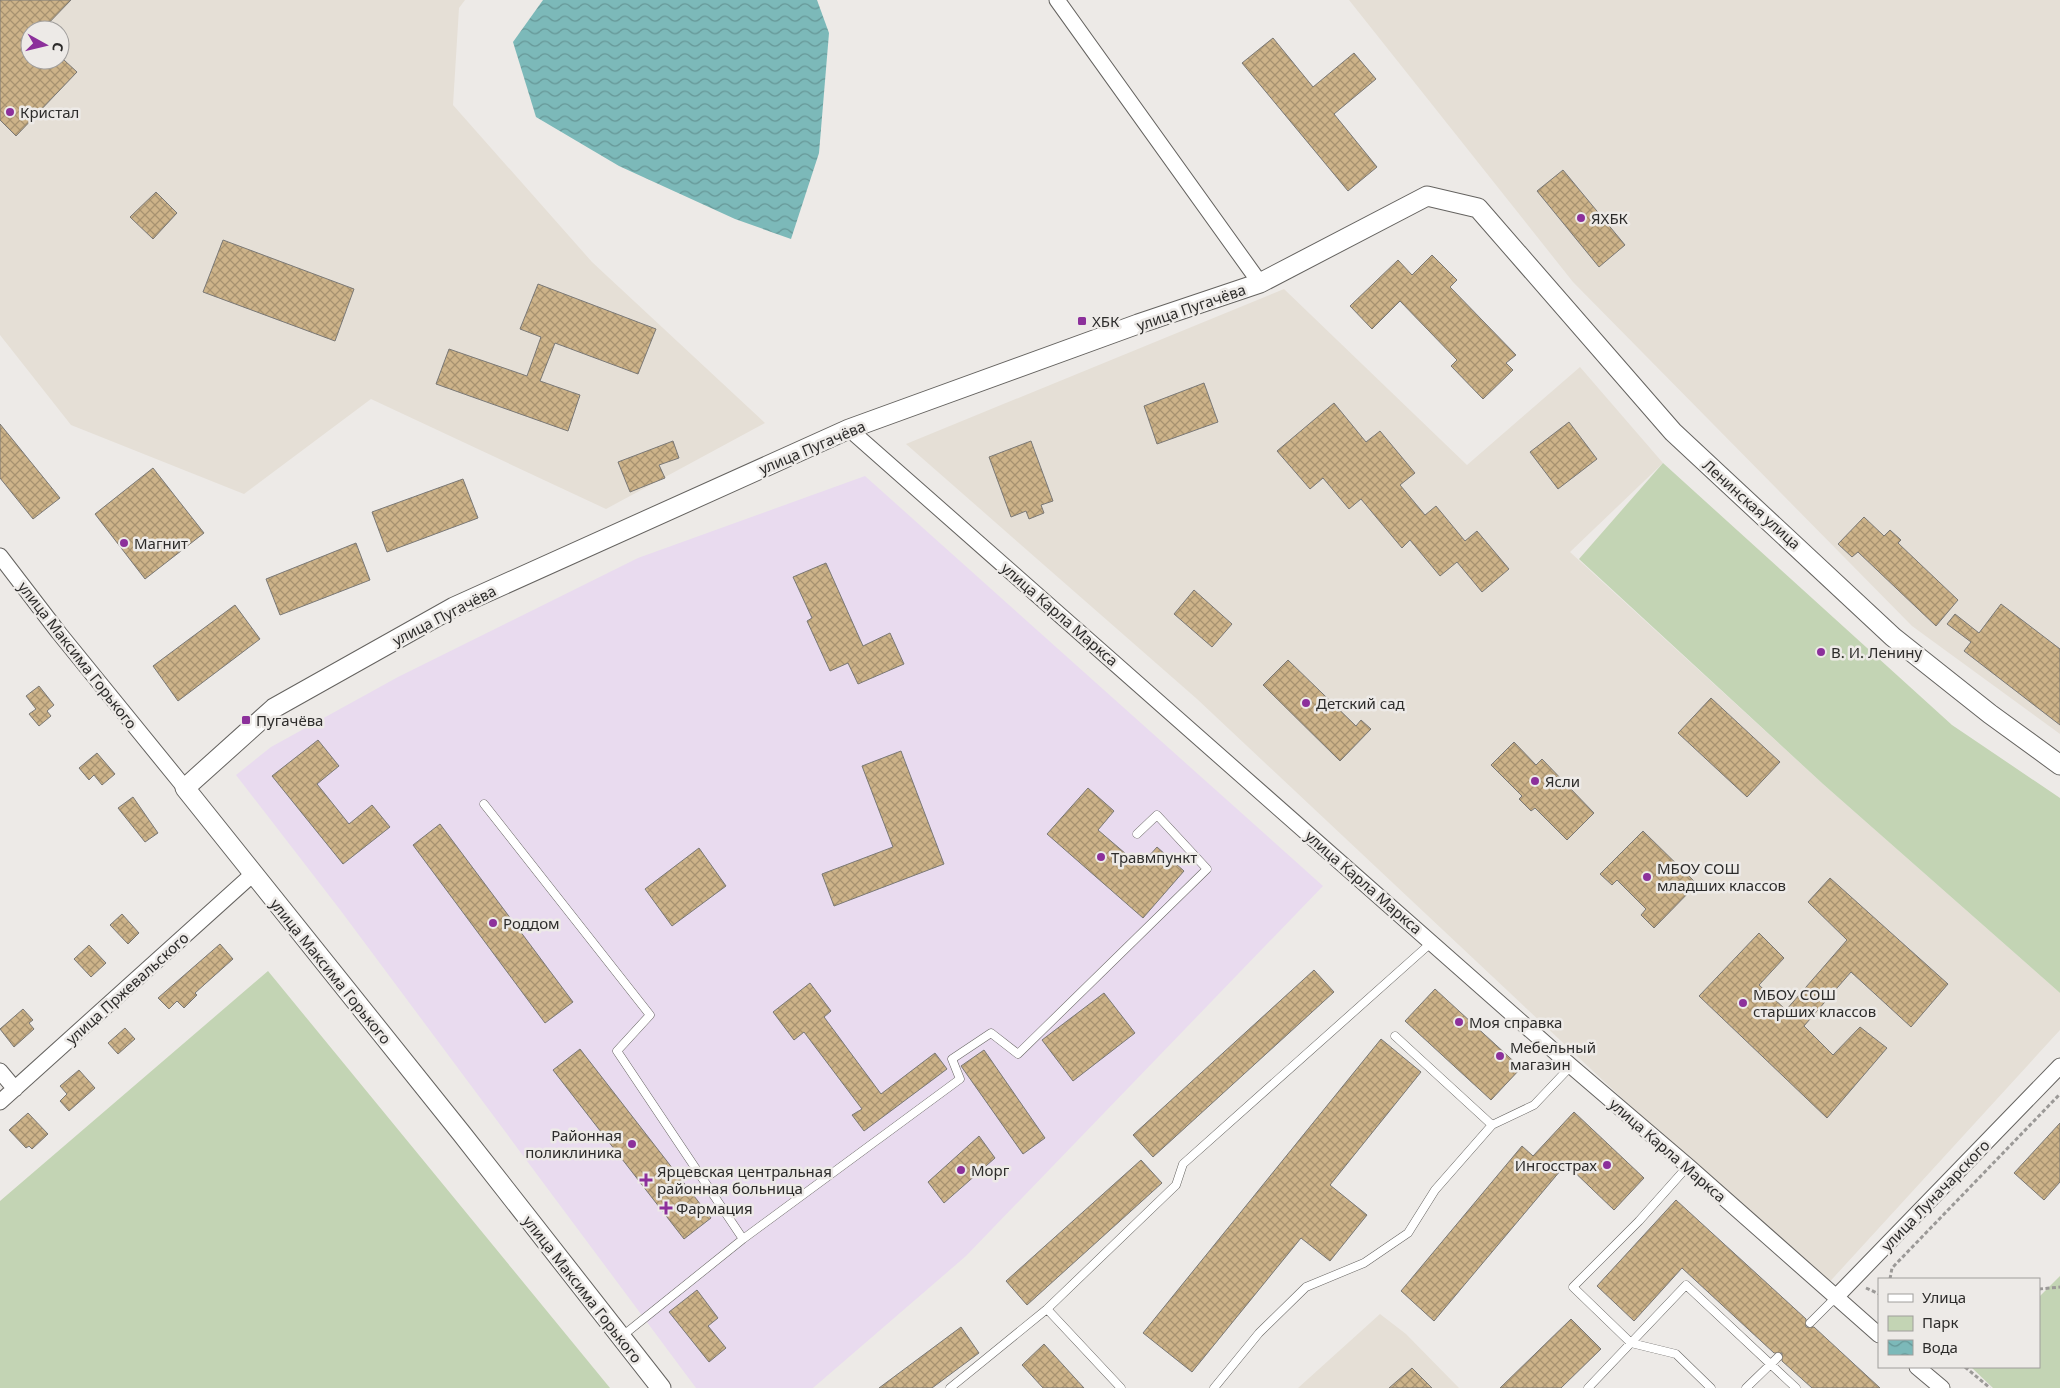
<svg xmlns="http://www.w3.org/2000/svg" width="2060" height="1388" viewBox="0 0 2060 1388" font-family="'Noto Sans',sans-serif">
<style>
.built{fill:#e5dfd6;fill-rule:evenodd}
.medical{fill:#e9dbef}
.green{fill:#c3d4b4}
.water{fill:url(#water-waves)}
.building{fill:url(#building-cross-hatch);stroke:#7a7875}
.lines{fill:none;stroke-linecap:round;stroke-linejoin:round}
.service-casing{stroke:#656360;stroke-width:9}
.minor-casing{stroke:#656360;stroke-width:17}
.tertiary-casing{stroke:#656360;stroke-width:21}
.path{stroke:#9b9997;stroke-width:3;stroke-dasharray:4 2.5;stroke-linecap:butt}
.service{stroke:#fff;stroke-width:8}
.minor{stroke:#fff;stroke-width:15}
.tertiary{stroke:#fff;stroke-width:19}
.poi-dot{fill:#8c309b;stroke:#edeae7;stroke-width:2}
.labels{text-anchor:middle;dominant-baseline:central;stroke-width:5;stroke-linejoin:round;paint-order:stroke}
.poi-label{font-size:15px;fill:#2d2c2b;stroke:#edeae7;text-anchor:start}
.street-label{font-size:15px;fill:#2d2c2b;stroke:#edeae7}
</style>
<defs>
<pattern id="water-waves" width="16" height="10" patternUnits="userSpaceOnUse" patternTransform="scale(1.25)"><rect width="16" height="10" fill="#7cb9b9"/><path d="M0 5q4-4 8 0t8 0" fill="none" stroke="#669797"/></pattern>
<pattern id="building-cross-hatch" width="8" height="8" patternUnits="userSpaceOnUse" patternTransform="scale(1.25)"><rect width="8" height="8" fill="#cdb389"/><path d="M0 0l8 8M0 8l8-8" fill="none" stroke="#a79270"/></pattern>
</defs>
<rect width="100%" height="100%" fill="#edeae7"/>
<path class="built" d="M 0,0 L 465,0 L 459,8 L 453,105 L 592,262 L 765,423 L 606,509 L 371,399 L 244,494 L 71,425 L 0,335 ZM 30,30 L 60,30 L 60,60 L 30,60 Z
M 1349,0 L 2060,0 L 2060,734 L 1912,626 L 1573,282 Z
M 1284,289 L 1467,465 L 1580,367 L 1663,463 L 1570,552 L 1823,784 L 2060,993 L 2060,1030 L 1824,1288 L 1197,699 L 906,444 Z
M 1380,1314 L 1406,1334 L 1459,1388 L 1298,1388 Z"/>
<path class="medical" d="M 865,476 L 1323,886 L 966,1256 L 813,1388 L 696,1388 L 341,911 L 236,775 L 271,747 L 398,677 L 638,558 Z"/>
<path class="green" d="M 1663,463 L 1952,725 L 2060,798 L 2060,993 L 1823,784 L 1579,559 Z
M 268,971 L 610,1388 L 0,1388 L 0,1201 Z
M 2060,1276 L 2060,1388 L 1993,1388 L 1971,1367 L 2039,1367 L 2039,1297 Z"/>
<path class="water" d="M 543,0 L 817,0 L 829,33 L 819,153 L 791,239 L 735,219 L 619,166 L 536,117 L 513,42 Z"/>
<path class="building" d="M 0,0 L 71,0 L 42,30 L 30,30 L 30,60 L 64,60 L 77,72 L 16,136 L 0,120 Z
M 1273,38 L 1313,87 L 1354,53 L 1376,79 L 1334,114 L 1377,167 L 1348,191 L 1242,63 Z
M 1563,170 L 1625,245 L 1599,267 L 1537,191 Z
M 156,192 L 177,213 L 153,239 L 130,217 Z
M 223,240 L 354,289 L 335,341 L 203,292 Z
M 1432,255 L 1457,280 L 1450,287 L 1516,355 L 1506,363 L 1513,370 L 1483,399 L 1451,366 L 1457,360 L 1400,301 L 1372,329 L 1350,306 L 1398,260 L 1412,275 Z
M 538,284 L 656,329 L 638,374 L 555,343 L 540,381 L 580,395 L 568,431 L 436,384 L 449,349 L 527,376 L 541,337 L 520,329 Z
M 1204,383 L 1218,422 L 1157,444 L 1144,406 Z
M 1334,403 L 1366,442 L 1380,431 L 1415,473 L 1400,485 L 1425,515 L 1436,506 L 1465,541 L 1477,531 L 1509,569 L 1482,592 L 1457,562 L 1440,576 L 1410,540 L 1402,548 L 1361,499 L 1349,509 L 1323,478 L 1310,489 L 1277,451 Z
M 1569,422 L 1597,459 L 1558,489 L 1530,452 Z
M 0,424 L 60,498 L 33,519 L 0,478 Z
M 673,441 L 679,458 L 659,465 L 665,478 L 630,492 L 618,462 Z
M 1031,441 L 1053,501 L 1041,505 L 1044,513 L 1029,519 L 1026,511 L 1011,517 L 989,457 Z
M 153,468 L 204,533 L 145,579 L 95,514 Z
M 463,479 L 478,518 L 387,552 L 372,512 Z
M 1864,517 L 1884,536 L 1890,530 L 1901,540 L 1898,543 L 1958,600 L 1936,626 L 1858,552 L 1852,557 L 1838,544 Z
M 356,543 L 370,580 L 280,615 L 266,579 Z
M 826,563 L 863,646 L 890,633 L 904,664 L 858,684 L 848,663 L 830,671 L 807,621 L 812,618 L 793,577 Z
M 1194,590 L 1232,624 L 1212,647 L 1174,614 Z
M 2001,604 L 2060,649 L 2060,725 L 1964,651 L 1971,642 L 1947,624 L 1955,614 L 1979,633 Z
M 235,605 L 260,639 L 178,701 L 153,666 Z
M 1288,660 L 1356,726 L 1361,720 L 1371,729 L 1340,761 L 1263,685 Z
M 39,686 L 54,705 L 47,711 L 51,716 L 39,726 L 29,714 L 36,709 L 26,696 Z
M 1711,698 L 1780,762 L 1747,797 L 1678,733 Z
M 318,740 L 339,766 L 317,784 L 349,824 L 372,805 L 390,827 L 343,864 L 272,776 Z
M 1514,742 L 1536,765 L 1542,759 L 1594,813 L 1567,840 L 1535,808 L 1531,811 L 1519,799 L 1522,796 L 1491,765 Z
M 901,751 L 944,864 L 834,906 L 822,874 L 893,847 L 862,766 Z
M 97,753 L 115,774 L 102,785 L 94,775 L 89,780 L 79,768 Z
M 1088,788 L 1114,811 L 1098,830 L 1140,866 L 1157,847 L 1184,871 L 1143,918 L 1047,834 Z
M 133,797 L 158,833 L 145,842 L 118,808 Z
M 440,824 L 573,1002 L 545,1023 L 413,845 Z
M 1643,831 L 1697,884 L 1654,928 L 1641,915 L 1646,909 L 1617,880 L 1612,885 L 1600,874 Z
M 699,848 L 726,886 L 672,926 L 645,889 Z
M 1830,878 L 1948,984 L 1911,1027 L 1851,972 L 1804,1026 L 1833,1055 L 1860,1027 L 1887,1048 L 1827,1118 L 1699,996 L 1759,933 L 1784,958 L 1759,985 L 1786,1010 L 1847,940 L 1808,902 Z
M 122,914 L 139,933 L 128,944 L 110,925 Z
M 220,944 L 233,959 L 195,993 L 197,995 L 184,1008 L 177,1001 L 169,1009 L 158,998 Z
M 89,945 L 106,963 L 91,977 L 74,959 Z
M 1314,970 L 1334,992 L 1153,1157 L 1133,1135 Z
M 810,983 L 831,1011 L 824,1017 L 881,1094 L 935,1053 L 947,1069 L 864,1131 L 852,1115 L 862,1109 L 804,1032 L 794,1040 L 773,1012 Z
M 1435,989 L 1521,1068 L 1491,1100 L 1405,1021 Z
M 1104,993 L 1135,1033 L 1073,1081 L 1042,1040 Z
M 23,1009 L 33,1020 L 29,1023 L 34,1029 L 14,1047 L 0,1029 Z
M 125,1028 L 135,1039 L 118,1054 L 108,1043 Z
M 1381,1039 L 1421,1072 L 1330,1185 L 1367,1215 L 1330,1261 L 1301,1238 L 1192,1372 L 1143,1333 Z
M 580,1049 L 711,1218 L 684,1239 L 553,1070 Z
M 984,1050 L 1045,1138 L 1023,1154 L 961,1066 Z
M 79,1070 L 95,1088 L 69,1111 L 60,1101 L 67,1094 L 60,1086 Z
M 1574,1112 L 1644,1178 L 1614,1210 L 1566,1164 L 1434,1321 L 1401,1291 L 1522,1146 L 1533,1156 Z
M 28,1113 L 48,1134 L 32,1149 L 29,1146 L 26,1148 L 9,1130 Z
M 2060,1123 L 2060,1182 L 2044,1200 L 2014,1173 Z
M 979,1136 L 995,1158 L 944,1203 L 928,1182 Z
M 1141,1160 L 1162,1183 L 1027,1305 L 1006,1281 Z
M 1676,1200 L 1806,1319 L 1806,1327 L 1814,1327 L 1880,1388 L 1812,1388 L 1782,1361 L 1782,1353 L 1774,1353 L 1682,1268 L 1634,1321 L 1597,1286 Z
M 697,1290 L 718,1318 L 708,1326 L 726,1348 L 709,1362 L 669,1312 Z
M 1571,1319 L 1601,1349 L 1561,1388 L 1500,1388 Z
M 961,1327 L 979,1353 L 932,1388 L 879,1388 Z
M 1044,1344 L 1084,1388 L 1043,1388 L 1022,1365 Z
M 1412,1368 L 1432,1388 L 1389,1388 Z"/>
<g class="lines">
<g class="service-casing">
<path id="service" d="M 484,804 L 650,1015 L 617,1051 L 743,1239
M 1395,1036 L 1492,1125 L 1534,1105 L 1571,1066
M 1688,1166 L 1639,1221 L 1573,1287 L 1631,1343 L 1676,1354 L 1711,1388
M 1810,1323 L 1835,1298
M 621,1337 L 743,1239 L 960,1079 L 952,1059 L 991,1033 L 1018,1054 L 1207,869 L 1157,815 L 1137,834
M 950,1388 L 1047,1309
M 1121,1388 L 1047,1309 L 1176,1185 L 1183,1164 L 1432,942
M 1214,1388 L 1259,1333 L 1306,1287 L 1364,1263 L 1408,1233 L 1435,1190 L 1492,1125
M 1588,1388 L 1686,1285 L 1796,1388
M 1746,1388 L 1778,1357"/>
</g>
<g class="minor-casing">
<path id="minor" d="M 1057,0 L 1260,283
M 849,429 L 1571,1066 L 1689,1167 L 1879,1335
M 0,556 L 59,633 L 185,788
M 0,1071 L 15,1089
M 0,1102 L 254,873
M 1835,1298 L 2060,1066
M 1917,1367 L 1942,1388"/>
</g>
<g class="tertiary-casing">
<path id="tertiary" d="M 661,1388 L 462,1134 L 185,788 L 274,708 L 454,607 L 849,429 L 1138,324 L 1260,283 L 1427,196 L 1478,208 L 1673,432 L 1893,637 L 1990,714 L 2060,765"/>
</g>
<path class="path" d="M 1890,1279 L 1892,1268 L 2060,1094
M 1866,1288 L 1879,1294
M 2039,1289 L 2060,1287
M 1965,1367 L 1990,1388"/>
<use href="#service" class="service"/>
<use href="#minor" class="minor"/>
<use href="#tertiary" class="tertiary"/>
</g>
<g class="poi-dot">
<circle cx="10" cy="112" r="5"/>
<circle cx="1581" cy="218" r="5"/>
<rect x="1077" y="316" width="10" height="10" rx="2.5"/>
<circle cx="124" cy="543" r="5"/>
<circle cx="1821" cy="652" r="5"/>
<circle cx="1306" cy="703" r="5"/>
<rect x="241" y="715" width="10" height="10" rx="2.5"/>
<circle cx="1535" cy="781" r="5"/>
<circle cx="1101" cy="857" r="5"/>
<circle cx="1647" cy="877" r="5"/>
<circle cx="493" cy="923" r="5"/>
<circle cx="1743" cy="1003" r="5"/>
<circle cx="1459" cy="1022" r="5"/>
<circle cx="1500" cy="1056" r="5"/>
<circle cx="632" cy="1144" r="5"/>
<circle cx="1607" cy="1165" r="5"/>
<circle cx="961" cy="1170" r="5"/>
<path d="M643.5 1172.5h5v5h5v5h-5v5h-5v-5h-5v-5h5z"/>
<path d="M663.5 1200.5h5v5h5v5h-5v5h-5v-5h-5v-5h5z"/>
</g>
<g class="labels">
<g class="poi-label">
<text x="20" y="112">Кристал</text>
<text x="1591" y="218">ЯХБК</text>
<text x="1092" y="321">ХБК</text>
<text x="134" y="543">Магнит</text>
<text x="1831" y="652">В. И. Ленину</text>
<text x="1316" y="703">Детский сад</text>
<text x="256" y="720">Пугачёва</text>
<text x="1545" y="781">Ясли</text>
<text x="1111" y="857">Травмпункт</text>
<text x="1657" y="868">МБОУ СОШ<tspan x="1657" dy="17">младших классов</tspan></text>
<text x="503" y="923">Роддом</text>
<text x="1753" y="994">МБОУ СОШ<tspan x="1753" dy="17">старших классов</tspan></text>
<text x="1469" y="1022">Моя справка</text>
<text x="1510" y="1047">Мебельный<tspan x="1510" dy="17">магазин</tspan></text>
<text x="622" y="1135" text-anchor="end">Районная<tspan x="622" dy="17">поликлиника</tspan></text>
<text x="1597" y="1165" text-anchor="end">Ингосстрах</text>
<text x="971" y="1170">Морг</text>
<text x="657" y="1171">Ярцевская центральная<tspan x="657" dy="17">районная больница</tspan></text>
<text x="676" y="1208">Фармация</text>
</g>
<g class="street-label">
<text transform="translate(1191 307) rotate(-19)">улица Пугачёва</text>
<text transform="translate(812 447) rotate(-23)">улица Пугачёва</text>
<text transform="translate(1752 504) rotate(42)">Ленинская улица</text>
<text transform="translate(1060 614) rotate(41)">улица Карла Маркса</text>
<text transform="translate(444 615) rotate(-27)">улица Пугачёва</text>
<text transform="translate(78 655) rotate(52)">улица Максима Горького</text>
<text transform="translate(1364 882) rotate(41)">улица Карла Маркса</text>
<text transform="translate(331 971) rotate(51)">улица Максима Горького</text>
<text transform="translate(127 988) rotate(-42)">улица Пржевальского</text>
<text transform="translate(1668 1150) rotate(41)">улица Карла Маркса</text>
<text transform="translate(1935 1195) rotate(-46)">улица Луначарского</text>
<text transform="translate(583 1289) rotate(52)">улица Максима Горького</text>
</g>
</g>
<rect x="1878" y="1278" width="162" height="90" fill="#edeae7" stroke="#a09e9c"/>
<rect x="1888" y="1294" width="25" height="8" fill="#ffffff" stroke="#a09e9c"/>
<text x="1922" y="1303" font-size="15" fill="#2d2c2b">Улица</text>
<rect x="1888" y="1316" width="25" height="15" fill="#c3d4b4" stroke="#a09e9c"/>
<text x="1922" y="1328" font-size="15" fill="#2d2c2b">Парк</text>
<rect x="1888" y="1340" width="25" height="15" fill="url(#water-waves)" stroke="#a09e9c"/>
<text x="1922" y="1353" font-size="15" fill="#2d2c2b">Вода</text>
<g transform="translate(45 45) rotate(98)"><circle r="24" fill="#edeae7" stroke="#a09e9c"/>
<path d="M0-4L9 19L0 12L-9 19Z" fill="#8c309b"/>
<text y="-8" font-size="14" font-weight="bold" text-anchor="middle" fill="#2d2c2b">С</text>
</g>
</svg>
